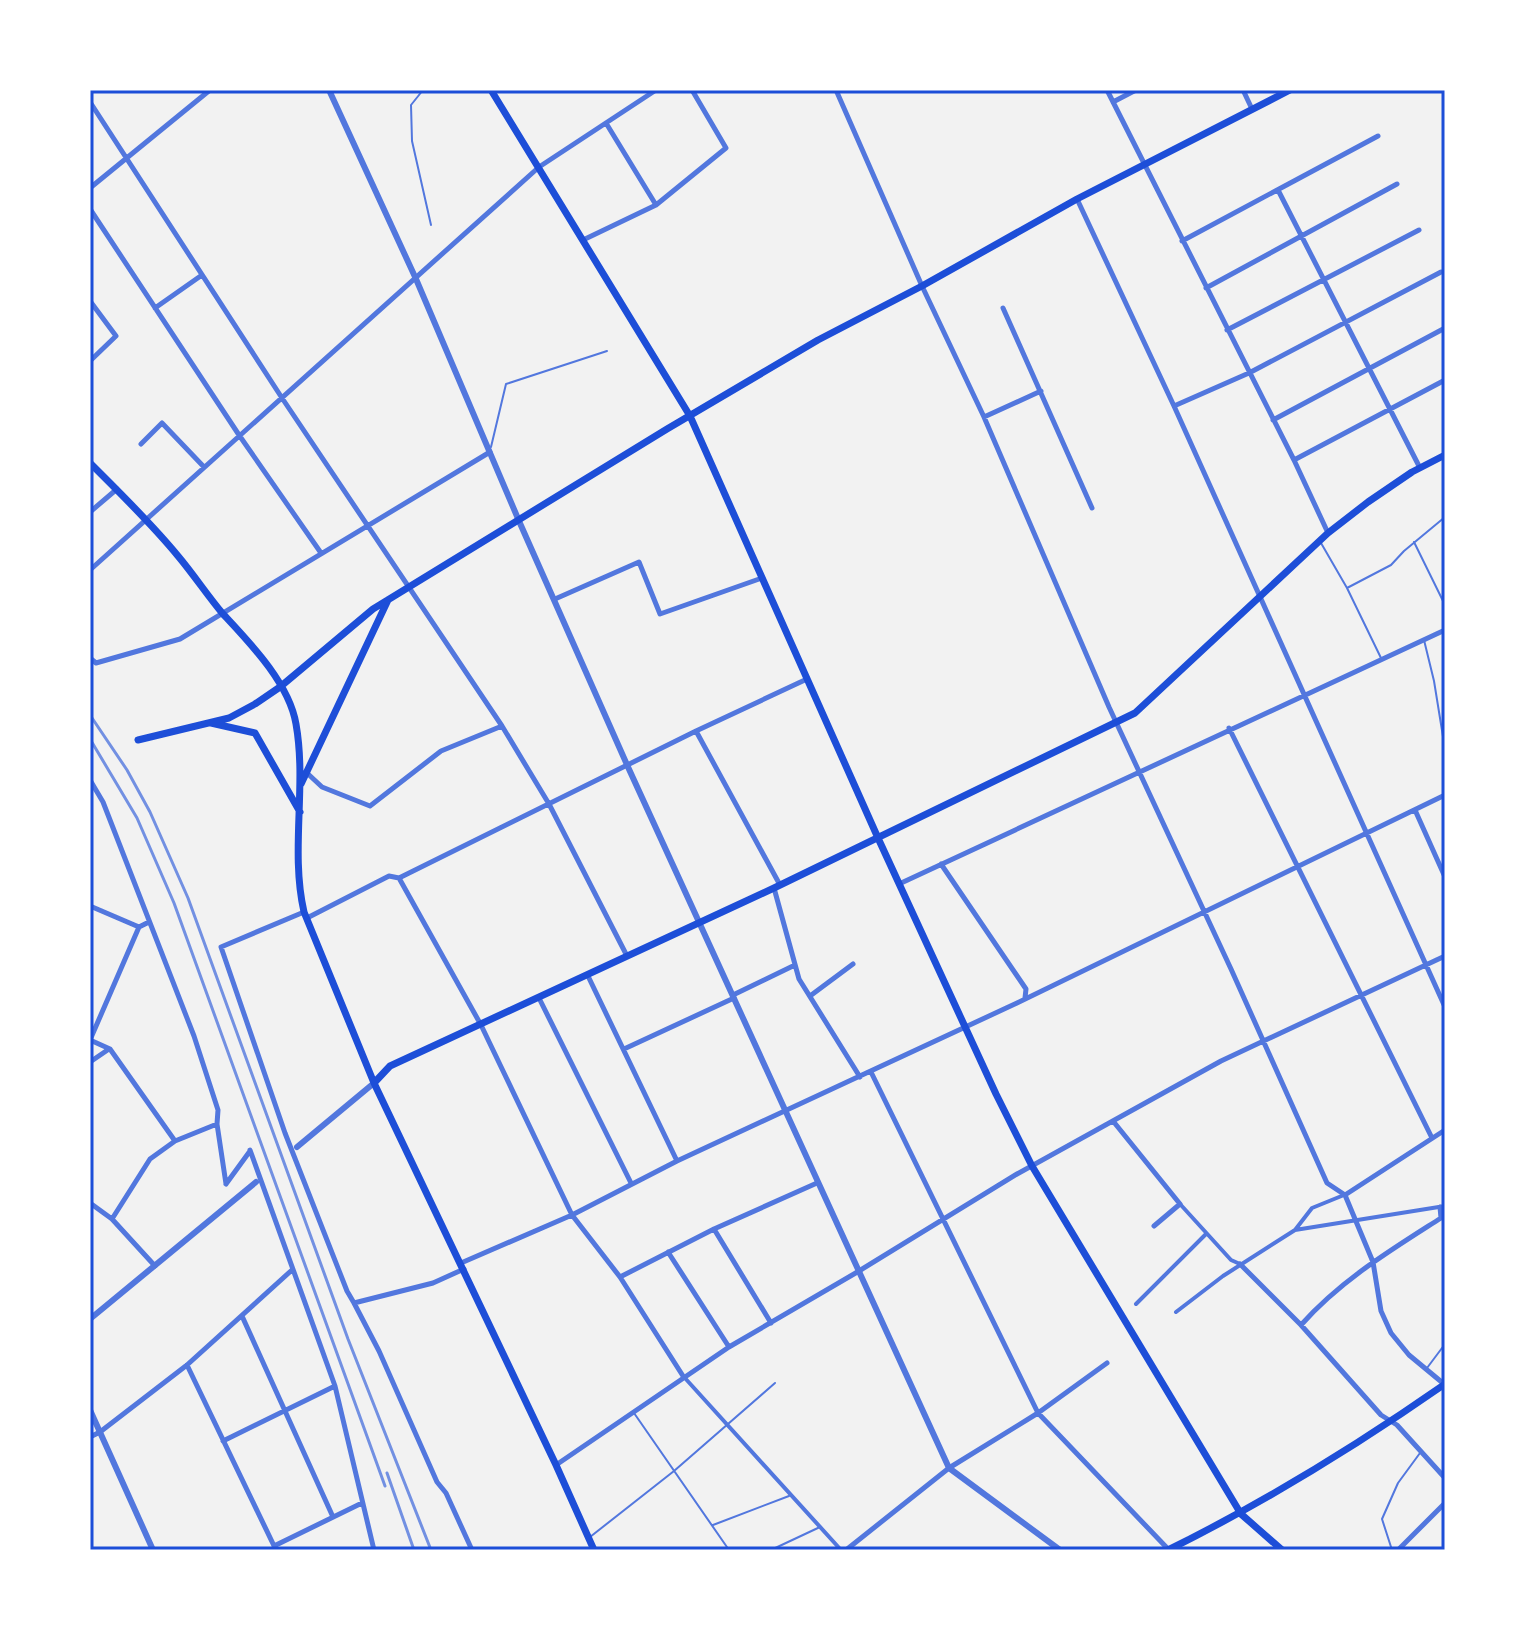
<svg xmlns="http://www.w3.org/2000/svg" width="1535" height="1640" viewBox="0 0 1535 1640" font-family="'Space Grotesk',sans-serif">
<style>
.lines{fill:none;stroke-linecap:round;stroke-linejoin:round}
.service{stroke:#5277de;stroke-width:2}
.pedestrian{stroke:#5277de;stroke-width:4}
.minor{stroke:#5277de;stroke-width:5}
.tertiary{stroke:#5277de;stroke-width:6}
.secondary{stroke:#1d4ed8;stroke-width:7}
.rail{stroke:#7290e2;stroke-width:3}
.neatline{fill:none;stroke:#1d4ed8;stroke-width:3}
</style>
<rect width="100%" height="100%" fill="#f2f2f2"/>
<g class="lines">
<path class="service" d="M 423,90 L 411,105 L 412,141 L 431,225
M 491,447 L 506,384 L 607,351
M 1414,542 L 1445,605
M 1321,543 L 1347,588 L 1381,658
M 1347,588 L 1391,565 L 1404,551 L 1445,517
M 1424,640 L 1434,681 L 1445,749
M 1427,1368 L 1445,1344
M 634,1413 L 729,1550
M 713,1525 L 789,1496
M 590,1537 L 674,1471 L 775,1383
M 771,1550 L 820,1527
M 1392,1550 L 1382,1519 L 1398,1483 L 1420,1453"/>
<path class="pedestrian" d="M 1180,1204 L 1231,1260 L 1240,1264
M 1295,1230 L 1312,1208 L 1344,1195
M 1136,1304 L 1206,1234
M 1176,1312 L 1223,1276 L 1295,1230 L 1445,1206
M 684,1377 L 841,1550"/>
<path class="minor" d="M 836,90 L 922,286 L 984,417 L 1109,707 L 1231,969 L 1327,1183 L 1345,1195 L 1355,1219 L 1373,1262 L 1381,1311 L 1391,1333 L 1409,1355 L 1444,1384
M 1107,90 L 1294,460 L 1328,533
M 1243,90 L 1252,109
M 90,102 L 282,398 L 502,726 L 549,804 L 627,956
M 1113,102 L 1136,90
M 606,123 L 656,205
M 90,188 L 210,90
M 1278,190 L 1420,468
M 1077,199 L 1174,406 L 1445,1007
M 90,209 L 239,435 L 321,553
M 583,240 L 656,205 L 726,148 L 692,90
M 1182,241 L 1378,136
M 1206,288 L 1397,184
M 90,301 L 116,336 L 90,361
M 155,308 L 202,275
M 1003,308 L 1092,508
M 1227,330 L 1419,230
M 1174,406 L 1249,373 L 1441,272
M 984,417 L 1041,391
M 1273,420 L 1445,328
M 141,444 L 162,423 L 204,467
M 1294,460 L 1445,380
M 90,512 L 117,489
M 90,570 L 539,167 L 656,90
M 555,599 L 639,562 L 660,614 L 762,578
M 90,658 L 96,663 L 180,639 L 490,452
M 1229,728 L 1432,1138
M 696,731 L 807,679
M 307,773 L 322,787 L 370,806 L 441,751 L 502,726
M 90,780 L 103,802 L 194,1036 L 218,1110 L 217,1124 L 226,1184
M 1415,810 L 1445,877
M 941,864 L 1026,989 L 1025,998
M 399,878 L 481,1025 L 572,1215 L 620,1277 L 683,1376
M 899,884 L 1445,630
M 774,888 L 799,979 L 860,1077
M 90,906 L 139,927 L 149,922
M 304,912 L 221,947 L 285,1133 L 347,1291 L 354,1303 L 433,1283 L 464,1269
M 307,918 L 389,876 L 399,878 L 696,731 L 780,885
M 588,976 L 677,1161
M 733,995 L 795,965
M 810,996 L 853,964
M 539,998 L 631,1183
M 90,1040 L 110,1049 L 175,1141
M 90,1040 L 139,927
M 624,1049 L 734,998
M 90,1062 L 109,1049
M 871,1072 L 1038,1413 L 1169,1550
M 1113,1121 L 1180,1204 L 1154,1226
M 250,1150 L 335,1386 L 374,1550
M 226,1184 L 250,1151
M 1345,1195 L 1445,1130
M 90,1203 L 112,1219 L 155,1266
M 112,1219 L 150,1159 L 175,1141 L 217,1124
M 714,1229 L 771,1323
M 668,1252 L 729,1347
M 461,1263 L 572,1215 L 677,1161 L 1017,1003 L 1445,795
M 1240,1264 L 1301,1325 L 1381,1415 L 1397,1425 L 1445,1478
M 620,1277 L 714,1229 L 817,1183
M 354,1303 L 379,1351 L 437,1482 L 446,1493 L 472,1550
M 242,1316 L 333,1517
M 1301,1325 C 1341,1280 1391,1250 1441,1218 L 1440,1207
M 187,1365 L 276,1550
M 90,1437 L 100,1432 L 187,1365 L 292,1270
M 223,1441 L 335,1386
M 556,1465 L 729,1347 L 859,1271 L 1017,1174 L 1221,1061 L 1445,956
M 274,1546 L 362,1503
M 846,1550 L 949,1468 L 1038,1413 L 1107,1363
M 1398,1550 L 1445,1503"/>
<path class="tertiary" d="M 329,90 L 416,279 L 519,521 L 628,767 L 949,1468 L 1060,1550
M 297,1147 L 374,1083
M 90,1319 L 256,1182
M 90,1410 L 153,1550"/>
<path class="secondary" d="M 491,90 L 690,416 L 878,838 L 996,1094 L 1032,1166 L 1241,1514 L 1282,1550
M 90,463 C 120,493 151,523 178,556 C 194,575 207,595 223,614 C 250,643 289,683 296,724 C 307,786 290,851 304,912 L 374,1083 L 556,1465 L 594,1550
M 211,723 L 255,733 L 300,812
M 138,740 L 229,718 L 255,704 L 280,687 L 373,609 L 667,429 L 818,340 L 922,286 L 1077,199 L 1290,90
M 301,784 L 388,600
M 374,1083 L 390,1066 L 774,888 L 1135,713 L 1328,533 L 1368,502 L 1412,472 L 1445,455
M 1168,1550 C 1265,1502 1356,1446 1445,1384"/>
<path class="rail" d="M 90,715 L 127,770 L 150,812 L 188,898 L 348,1339 L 431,1550
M 90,739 L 137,818 L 174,903 L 385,1486
M 387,1473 L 414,1550"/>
</g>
<rect width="1535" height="1640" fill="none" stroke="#ffffff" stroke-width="184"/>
<rect x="92" y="92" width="1351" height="1456" class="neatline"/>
</svg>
